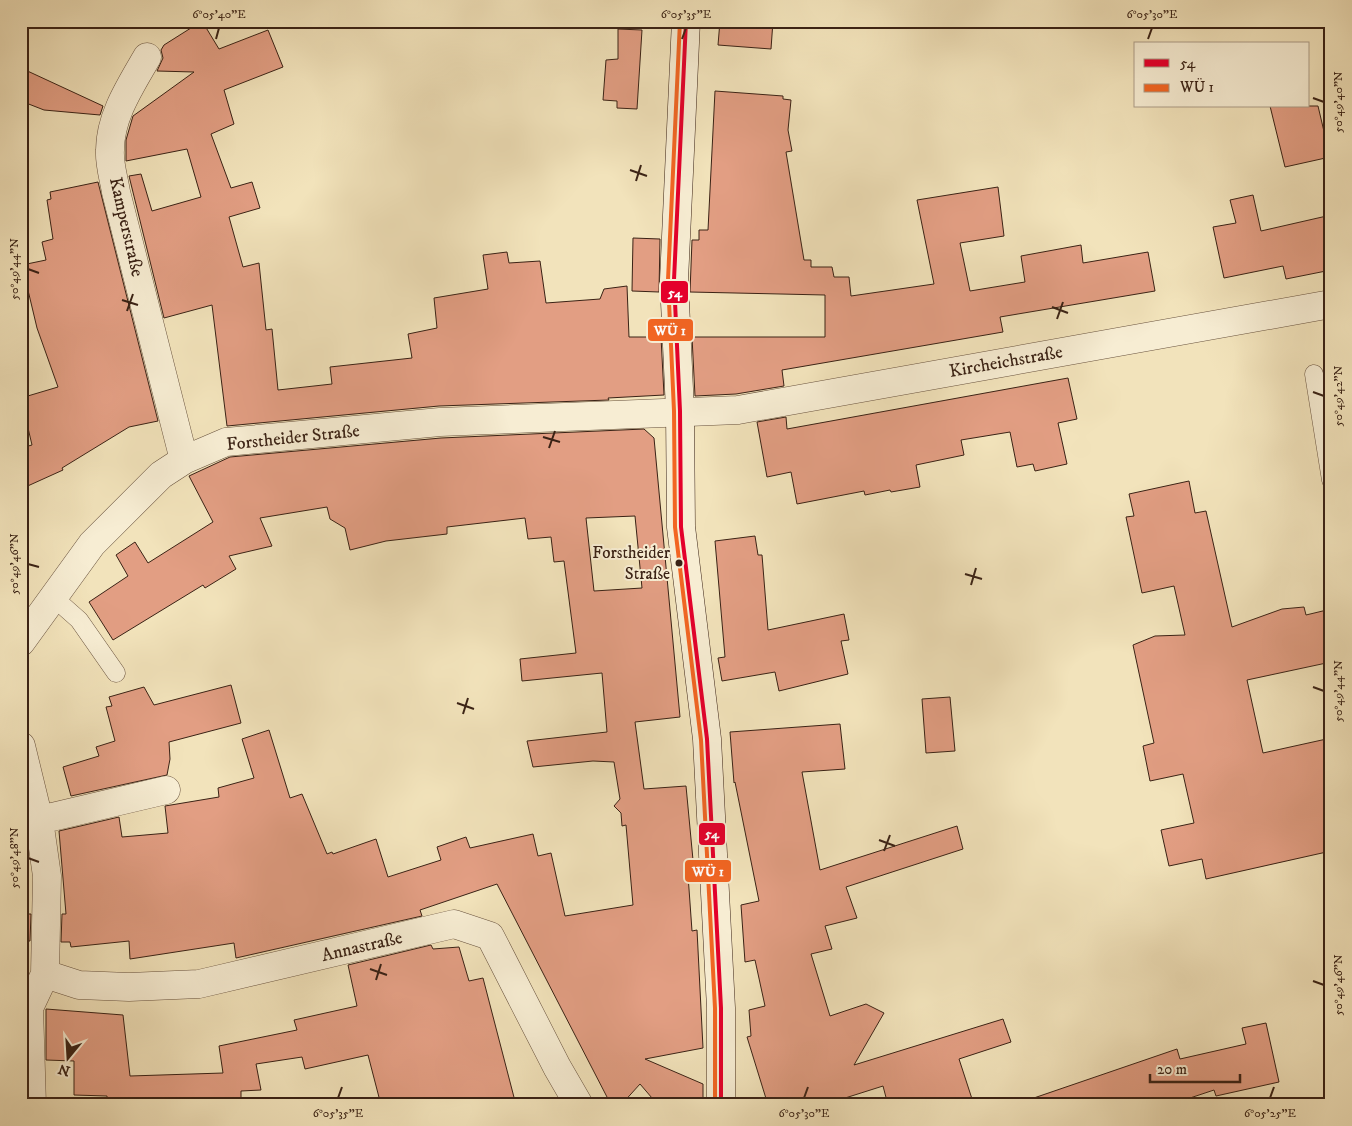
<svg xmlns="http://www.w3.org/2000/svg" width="1352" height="1126" viewBox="0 0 1352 1126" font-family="'IM FELL DW Pica',serif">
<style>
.building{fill:#e29e83;stroke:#3a2215;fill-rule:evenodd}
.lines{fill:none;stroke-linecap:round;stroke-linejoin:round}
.lane-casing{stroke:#68523e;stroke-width:19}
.street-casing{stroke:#68523e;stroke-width:29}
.secondary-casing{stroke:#3a2215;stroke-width:29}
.lane{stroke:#f7edd3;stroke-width:18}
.street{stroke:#f7edd3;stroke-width:28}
.secondary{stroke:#f7edd3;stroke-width:28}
.bus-1-casing{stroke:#f7edd3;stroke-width:8}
.bus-2-casing{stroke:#f7edd3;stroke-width:8}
.bus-1{stroke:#e4002b;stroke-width:4}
.bus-2{stroke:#f26522;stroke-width:4}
.ticks{fill:none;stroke:#3a2215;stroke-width:2}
.bus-dot{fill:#3a2215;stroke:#f7edd3;stroke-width:2}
.labels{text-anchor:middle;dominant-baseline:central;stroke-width:4;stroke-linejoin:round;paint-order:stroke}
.bus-label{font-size:17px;fill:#3a2215;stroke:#f7edd3;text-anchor:end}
.street-label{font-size:18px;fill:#3a2215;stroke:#f7edd3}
.line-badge{stroke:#f7edd3;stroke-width:2}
.badge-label{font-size:14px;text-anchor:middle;font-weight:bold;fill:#fff}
.neatline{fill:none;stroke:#3a2215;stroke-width:2}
.ticks-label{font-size:12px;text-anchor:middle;fill:#3a2215}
</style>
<rect width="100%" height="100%" fill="#f2e3bb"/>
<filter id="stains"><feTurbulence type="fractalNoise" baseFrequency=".004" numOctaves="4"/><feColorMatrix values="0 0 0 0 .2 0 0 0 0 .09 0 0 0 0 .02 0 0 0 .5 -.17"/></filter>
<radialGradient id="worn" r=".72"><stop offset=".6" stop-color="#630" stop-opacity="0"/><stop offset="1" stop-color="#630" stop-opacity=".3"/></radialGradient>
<path class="building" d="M 202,21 L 219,49 L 268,30 L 283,67 L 224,90 L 234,124 L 211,134 L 231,188 L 252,182 L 260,208 L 229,217 L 243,267 L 259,263 L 266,330 L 272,329 L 278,390 L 332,384 L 330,367 L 412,358 L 408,334 L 437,328 L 434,298 L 488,289 L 483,255 L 507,252 L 509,263 L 540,261 L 546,303 L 600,299 L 604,289 L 627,286 L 629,337 L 661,337 L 664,395 L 608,398 L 609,400 L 439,406 L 227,426 L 212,305 L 164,318 L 129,176 L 141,174 L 152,211 L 201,197 L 187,149 L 126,161 L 126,140 L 133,116 L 194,72 L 157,71 L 163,58 L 161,50 L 164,45 Z
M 720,21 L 773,21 L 771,49 L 718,45 Z
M 618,29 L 642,30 L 637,109 L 617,108 L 617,101 L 603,100 L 606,60 L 618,59 Z
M 21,68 L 103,106 L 100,115 L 44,110 L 21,101 Z
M 715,91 L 783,96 L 783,99 L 791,100 L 788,130 L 792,151 L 786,152 L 804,260 L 811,260 L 811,267 L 832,267 L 834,277 L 849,277 L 851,296 L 934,284 L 917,200 L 998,187 L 1004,236 L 960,243 L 970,291 L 1025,282 L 1021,256 L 1081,245 L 1083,263 L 1148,252 L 1155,291 L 1000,317 L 1003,332 L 782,370 L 784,386 L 736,394 L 695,396 L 692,337 L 825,337 L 825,295 L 690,292 L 692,240 L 699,240 L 699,230 L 708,230 Z
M 1270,106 L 1318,106 L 1330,157 L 1285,167 Z
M 98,182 L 158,421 L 129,427 L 62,468 L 63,470 L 21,489 L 21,448 L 32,445 L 21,398 L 58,387 L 37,328 L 22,265 L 46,260 L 42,242 L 53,239 L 47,200 L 51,199 L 50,192 Z
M 1253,195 L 1261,231 L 1331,215 L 1331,270 L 1286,279 L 1283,266 L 1224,278 L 1213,227 L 1236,223 L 1230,200 Z
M 633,238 L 660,239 L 659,292 L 632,291 Z
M 1068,378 L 1077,419 L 1058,423 L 1067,464 L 1035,471 L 1033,464 L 1017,467 L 1010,432 L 961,440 L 964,455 L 916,465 L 920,487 L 891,492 L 890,490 L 865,495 L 864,491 L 797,504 L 791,472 L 767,477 L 757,422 L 786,417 L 787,429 Z
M 644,429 L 654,438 L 680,717 L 635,722 L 644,789 L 686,786 L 693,860 L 687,861 L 692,931 L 697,930 L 703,1048 L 645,1059 L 703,1084 L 703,1105 L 658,1105 L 640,1084 L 621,1105 L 615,1105 L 607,1097 L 497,884 L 420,910 L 422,916 L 236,958 L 234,943 L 130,959 L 129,941 L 71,947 L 70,942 L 61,942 L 62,914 L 66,914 L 59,831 L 119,817 L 122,837 L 168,833 L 165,806 L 219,797 L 218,788 L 254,778 L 242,739 L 269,730 L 290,798 L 302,794 L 327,854 L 332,852 L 333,854 L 376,839 L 388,877 L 441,860 L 437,847 L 466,837 L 470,848 L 533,834 L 538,856 L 551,853 L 565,916 L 633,905 L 626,825 L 622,826 L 621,813 L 614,806 L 620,799 L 614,762 L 593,761 L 533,767 L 527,741 L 607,732 L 602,673 L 522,681 L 520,659 L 576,653 L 564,561 L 554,562 L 551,537 L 528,539 L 525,518 L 447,527 L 447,534 L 386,541 L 350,550 L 345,528 L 330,519 L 327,507 L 260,518 L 272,546 L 229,556 L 236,569 L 205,588 L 203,585 L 113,640 L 89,602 L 128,576 L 116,555 L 135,542 L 148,563 L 213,522 L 189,476 L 230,457 L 441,438 ZM 635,516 L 642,588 L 594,591 L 586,518 Z
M 1189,481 L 1195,513 L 1206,511 L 1232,627 L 1282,609 L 1304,607 L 1306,615 L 1331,609 L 1331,662 L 1247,680 L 1263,753 L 1331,738 L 1331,851 L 1206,879 L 1202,859 L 1169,866 L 1161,830 L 1194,823 L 1183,774 L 1150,781 L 1143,746 L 1154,743 L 1133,645 L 1155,636 L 1185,635 L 1174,586 L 1142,593 L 1126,517 L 1134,516 L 1129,494 Z
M 755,536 L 758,555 L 762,555 L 768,630 L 844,614 L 849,640 L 841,641 L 848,674 L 779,691 L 775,672 L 722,681 L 718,658 L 725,657 L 715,541 Z
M 231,685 L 241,723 L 169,742 L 170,759 L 167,775 L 71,796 L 63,767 L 99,756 L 96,747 L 115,741 L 106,707 L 112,706 L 109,697 L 144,687 L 154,705 Z
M 950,697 L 955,751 L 926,753 L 922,699 Z
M 840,724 L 845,769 L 802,772 L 820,870 L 957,826 L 963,849 L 846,887 L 857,918 L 825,926 L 832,949 L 811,954 L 830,1016 L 866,1004 L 884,1013 L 854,1065 L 1003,1019 L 1011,1042 L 959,1059 L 974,1105 L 888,1105 L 883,1086 L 842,1099 L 843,1105 L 768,1105 L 747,1037 L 751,1036 L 749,1010 L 765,1006 L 755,960 L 745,962 L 741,905 L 759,901 L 735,782 L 734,783 L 730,732 Z
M 21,914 L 31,914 L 30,941 L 21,941 Z
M 431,945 L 433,949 L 459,947 L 469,981 L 483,978 L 516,1105 L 381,1105 L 368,1055 L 305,1069 L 302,1057 L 256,1064 L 261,1090 L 241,1091 L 241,1104 L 107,1105 L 107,1096 L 74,1095 L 74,1061 L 46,1060 L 46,1009 L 123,1015 L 130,1076 L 223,1073 L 219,1046 L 297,1030 L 294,1020 L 357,1006 L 348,965 Z
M 1266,1023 L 1279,1082 L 1216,1096 L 1214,1090 L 1169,1105 L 1029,1105 L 1028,1100 L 1177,1049 L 1180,1059 L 1246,1044 L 1242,1028 Z"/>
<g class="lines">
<g class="lane-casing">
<path id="lane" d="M 1314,374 L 1331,480
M 53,597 L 79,620 L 116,673"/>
</g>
<g class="street-casing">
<path id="street" d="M 147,57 C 131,85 110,116 110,150 C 109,164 114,179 116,192 L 184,460
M 21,642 L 92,544 L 161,475 L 184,460 L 226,442 L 440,422 L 738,410 L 1331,304
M 21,746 L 39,820 L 47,876 L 45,974 L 29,1008 L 32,1105
M 21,822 L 39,820 L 166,790
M 45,974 L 79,985 L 129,987 L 199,984 L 454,924 L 490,936 L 557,1067 L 579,1105"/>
</g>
<g class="secondary-casing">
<path id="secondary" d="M 686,21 L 674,280 L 680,411 L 681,527 L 707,739 L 721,1008 L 721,1105"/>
</g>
<use href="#lane" class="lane"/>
<use href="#street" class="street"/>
<use href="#secondary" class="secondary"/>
<g class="bus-1-casing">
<path id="bus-1" d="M 686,21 L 674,280 L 680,411 L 681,527 L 707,739 L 721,1008 L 721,1105"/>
</g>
<g class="bus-2-casing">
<path id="bus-2" d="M 680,21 L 668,280 L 674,411 L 675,527 L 701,740 L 715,1008 L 715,1105"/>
</g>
<use href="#bus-1" class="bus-1"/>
<use href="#bus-2" class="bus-2"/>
</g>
<path class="ticks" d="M 216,39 L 219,28M 682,39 L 686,28M 1148,39 L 1152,28M 1313,98 L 1324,102M 630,170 L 647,176M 636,181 L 641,165M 28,269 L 39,273M 122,300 L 138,305M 1052,307 L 1068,313M 127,311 L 133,294M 1057,319 L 1063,302M 1313,392 L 1324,396M 543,437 L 560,442M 549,448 L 555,431M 28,564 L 39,567M 965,574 L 982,579M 971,585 L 976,568M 1313,687 L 1324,691M 457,703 L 474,709M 463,714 L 468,698M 879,840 L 895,846M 884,851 L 890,835M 28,858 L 39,862M 370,969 L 387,975M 376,980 L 381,964M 1313,981 L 1324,985M 338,1098 L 342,1087M 804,1098 L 808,1087M 1270,1098 L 1274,1087"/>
<circle class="bus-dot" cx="679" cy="563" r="4.5"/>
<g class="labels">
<g class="bus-label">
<text x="670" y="553">Forstheider<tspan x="670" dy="21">Straße</tspan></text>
</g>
<g class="street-label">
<text transform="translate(126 227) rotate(77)">Kamperstraße</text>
<text transform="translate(1006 362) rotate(-10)">Kircheichstraße</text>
<text transform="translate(293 438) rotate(-6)">Forstheider Straße</text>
<text transform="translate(362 947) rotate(-13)">Annastraße</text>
</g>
</g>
<g class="line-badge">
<rect x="660" y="280" width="29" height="24" rx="5" fill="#e4002b"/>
<rect x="647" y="318" width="47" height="24" rx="5" fill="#f26522"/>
<rect x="698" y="822" width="28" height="24" rx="5" fill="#e4002b"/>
<rect x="684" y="859" width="48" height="24" rx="5" fill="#f26522"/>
</g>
<g class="badge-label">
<text x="675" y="297">54</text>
<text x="670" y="335">WÜ 1</text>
<text x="712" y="838">54</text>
<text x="708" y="876">WÜ 1</text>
</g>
<rect width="1352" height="1126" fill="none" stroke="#f2e3bb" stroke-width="55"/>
<rect x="1134" y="42" width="175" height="65" fill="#f7edd3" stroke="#ab9c87"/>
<rect x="1144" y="59" width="25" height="8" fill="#e4002b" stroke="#ab9c87"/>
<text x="1180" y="68" font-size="15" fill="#3a2215">54</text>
<rect x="1144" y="84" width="25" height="8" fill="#f26522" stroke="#ab9c87"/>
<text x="1180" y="92" font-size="15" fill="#3a2215">WÜ 1</text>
<g transform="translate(68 1058) rotate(198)" stroke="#f7edd3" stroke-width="4" paint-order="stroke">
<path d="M0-4L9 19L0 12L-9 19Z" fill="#3a2215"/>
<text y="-8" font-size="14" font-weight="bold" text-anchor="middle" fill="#3a2215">N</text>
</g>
<path d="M1150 1074v8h90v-8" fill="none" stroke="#3a2215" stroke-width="2.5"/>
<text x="1157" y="1074" font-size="15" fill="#3a2215" stroke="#f7edd3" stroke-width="4" paint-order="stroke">20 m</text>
<rect x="28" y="28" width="1296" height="1070" class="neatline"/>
<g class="ticks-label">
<text x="219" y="18">6°05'40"E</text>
<text x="686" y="18">6°05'35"E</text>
<text x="1152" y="18">6°05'30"E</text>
<text transform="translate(1338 102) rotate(-90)" y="4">50°49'40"N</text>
<text transform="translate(14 269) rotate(-90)" y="4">50°49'44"N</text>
<text transform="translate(1338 396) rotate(-90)" y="4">50°49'42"N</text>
<text transform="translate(14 564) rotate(-90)" y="4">50°49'46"N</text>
<text transform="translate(1338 691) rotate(-90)" y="4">50°49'44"N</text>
<text transform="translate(14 858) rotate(-90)" y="4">50°49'48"N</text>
<text transform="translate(1338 985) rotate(-90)" y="4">50°49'46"N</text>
<text x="338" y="1117">6°05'35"E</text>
<text x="804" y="1117">6°05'30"E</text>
<text x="1270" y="1117">6°05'25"E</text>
</g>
<rect width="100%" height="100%" filter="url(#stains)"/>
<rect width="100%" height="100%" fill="url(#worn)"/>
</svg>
